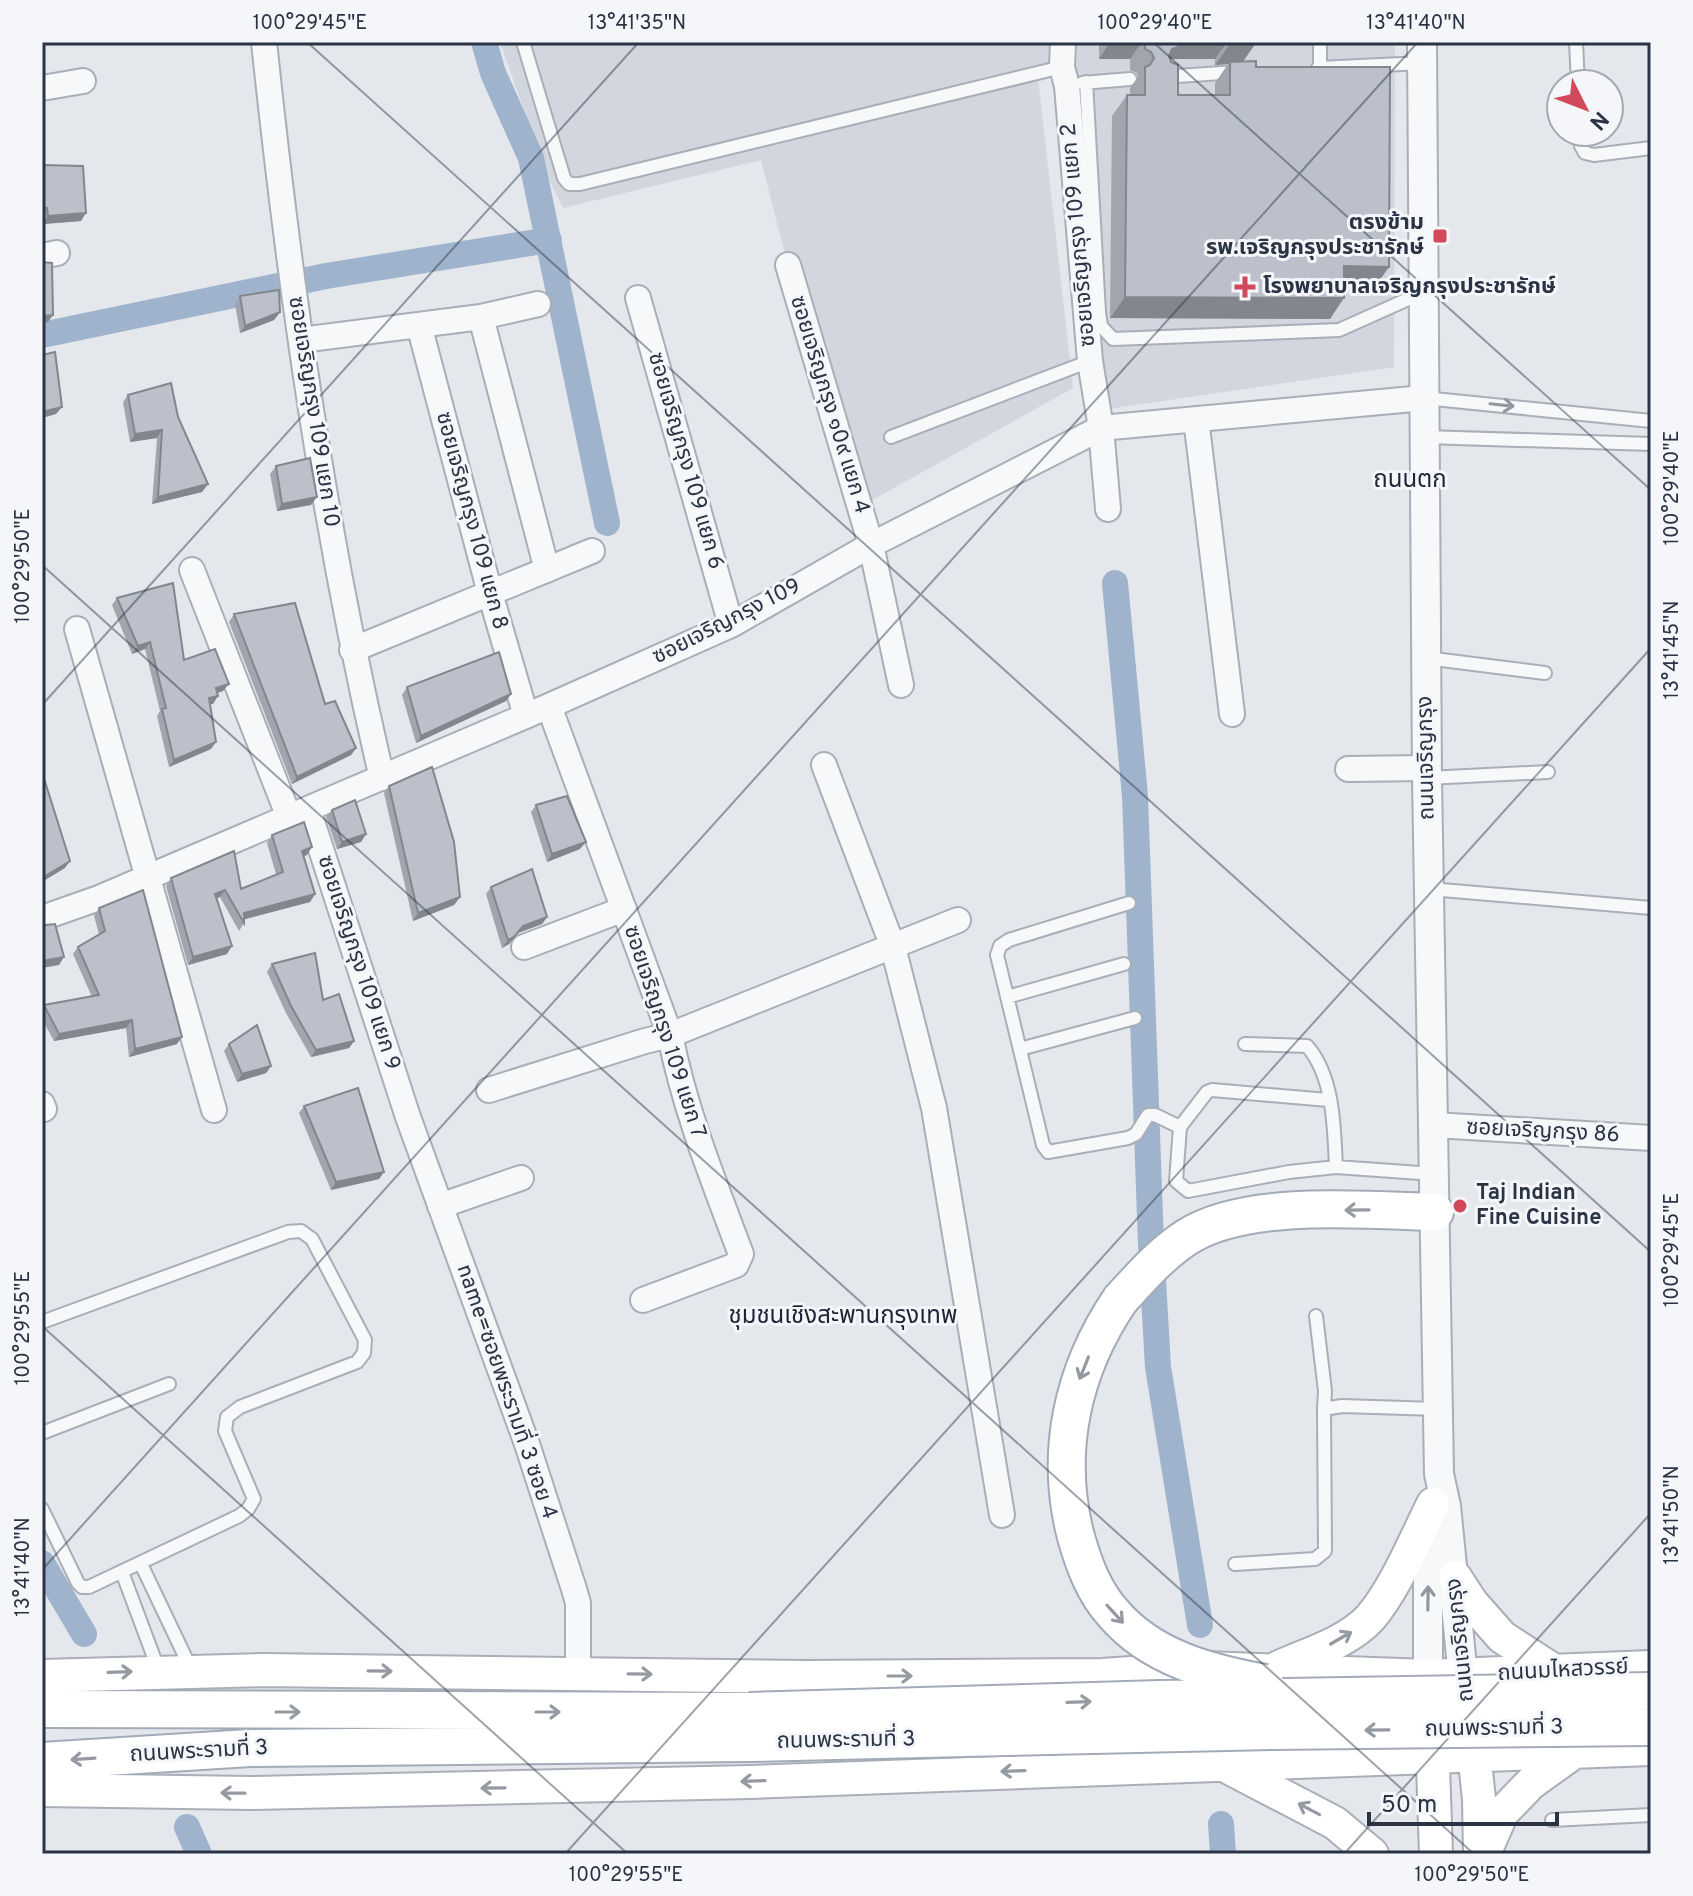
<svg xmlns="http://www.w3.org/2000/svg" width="1693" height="1896" viewBox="0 0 1693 1896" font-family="Overpass,'Noto Sans Thai',sans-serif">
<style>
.built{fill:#d2d6de}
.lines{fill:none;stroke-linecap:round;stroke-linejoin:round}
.canal{stroke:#9fb4cc;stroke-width:26}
.service-casing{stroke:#a9aeb7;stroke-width:16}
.minor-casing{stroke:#a9aeb7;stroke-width:28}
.tertiary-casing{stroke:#a9aeb7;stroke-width:32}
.secondary-casing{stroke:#a9aeb7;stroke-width:36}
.primary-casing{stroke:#a3abb8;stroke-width:40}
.service{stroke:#f7f8fa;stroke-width:12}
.minor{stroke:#f7f8fa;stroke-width:24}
.tertiary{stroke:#f7f8fa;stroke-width:28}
.secondary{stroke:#fff;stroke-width:32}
.primary{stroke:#fff;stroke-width:36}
.primary-bridge-casing{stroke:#a3abb8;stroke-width:40;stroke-linecap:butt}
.primary-bridge{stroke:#fff;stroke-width:36}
.wall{fill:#a1a5ae;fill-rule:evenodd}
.shaded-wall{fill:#83868d}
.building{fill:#bbc0ca;stroke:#83868d;stroke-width:2}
.oneway{stroke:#9196a0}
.oneway2{stroke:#959aa2}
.ticks{fill:none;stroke:#2b3445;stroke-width:2;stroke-opacity:0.45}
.poi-dot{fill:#d1495b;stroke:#f4f6f9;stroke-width:3}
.labels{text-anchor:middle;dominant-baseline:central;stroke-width:6;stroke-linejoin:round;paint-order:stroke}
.poi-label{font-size:22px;font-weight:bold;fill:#2b3445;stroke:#f4f6f9;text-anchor:start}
.street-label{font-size:22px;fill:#2b3445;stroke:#f4f6f9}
.neighbourhood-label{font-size:24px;fill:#1d2536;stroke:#f4f6f9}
.neatline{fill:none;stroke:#2b3445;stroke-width:3}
.ticks-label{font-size:20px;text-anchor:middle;fill:#2b3445}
</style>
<rect width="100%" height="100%" fill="#e4e7ec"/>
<path class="built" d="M 500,42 L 1395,42 L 1394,367 L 1108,409 L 1074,72 L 1038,78 L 1073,388 L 851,512 L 761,160 L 563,208 L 547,175 Z"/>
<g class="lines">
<path class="canal" d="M 484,42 L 493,73 L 531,158 L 607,523
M 42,335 L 326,276 L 549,240
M 1115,583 L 1135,796 L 1151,1245 L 1158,1367 L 1200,1625
M 42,1563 L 84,1634
M 1221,1824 L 1223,1854
M 187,1827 L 199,1854"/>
<g class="service-casing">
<path id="service" d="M 523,42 L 564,178 L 569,184 L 580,184 L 1062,67
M 1320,42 L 1320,68
M 1576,42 L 1578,84
M 1318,68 L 1423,63
M 1163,77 L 1236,72
M 1086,82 L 1099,312 L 1101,326 L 1113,339 L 1339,330 L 1424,292
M 1082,83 L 1130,79
M 1580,132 L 1581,146 L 1585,153 L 1594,155 L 1651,148
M 1424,398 L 1651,421
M 891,437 L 1090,361
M 1425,437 L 1651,444
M 1426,658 L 1545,673
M 1427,778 L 1548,772
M 1430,889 L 1651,908
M 1129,903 L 1009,940 L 1000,946 L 997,955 L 1043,1145 L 1048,1152 L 1128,1138 L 1136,1134 L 1148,1115 L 1155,1115 L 1180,1127 L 1176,1181 L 1188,1191 L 1289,1172 L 1336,1167 L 1434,1174
M 1007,997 L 1124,964
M 1245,1044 L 1307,1046 C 1334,1077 1334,1127 1336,1167
M 1020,1049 L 1135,1018
M 1180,1127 L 1207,1092 L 1212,1090 L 1328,1100
M 1316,1316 L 1325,1391 L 1324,1409
M 42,1322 L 288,1232 L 301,1231 L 312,1239 L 365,1340 L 364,1353 L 357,1362 L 240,1407 L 227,1417 L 225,1431 L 254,1499 L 248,1509 L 239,1516 L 89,1587 L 82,1587 L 78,1583 L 42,1509
M 42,1433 L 169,1384
M 141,1564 L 191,1669
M 1235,1564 L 1315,1559 L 1325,1551 L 1324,1409 L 1342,1406 L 1437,1409
M 122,1572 L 159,1671
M 1552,1820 L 1651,1815"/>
</g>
<g class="minor-casing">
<path id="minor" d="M 264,42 C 290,289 325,536 382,778
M 1063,42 L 1062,67 L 1067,86 L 1090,361 L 1101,428 L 1108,509
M 42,88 L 83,81
M 42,256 L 57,253
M 788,265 L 871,545 L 901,685
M 638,298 L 731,625
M 481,317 L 547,570
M 419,325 L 490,593 L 526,716
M 301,340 L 481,317 L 538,304
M 1196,419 L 1232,714
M 192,570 L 289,817
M 77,629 L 214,1110
M 352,650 L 592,551
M 549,706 L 670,1035 C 685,1111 714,1182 741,1254 L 736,1265 L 643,1300
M 824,765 L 893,947 L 934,1108 L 1002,1515
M 1348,769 L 1427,768
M 308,809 L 408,1117 L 527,1444 L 574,1589 L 578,1603 L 578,1673
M 42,918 L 99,898 L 549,706 L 731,625 L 871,545 L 1101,428 L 1424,398
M 524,947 L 624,909
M 489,1090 L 645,1041 L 670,1035 L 958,920
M 42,1104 L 44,1109
M 1434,1125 L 1651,1138
M 440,1206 L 521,1178"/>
</g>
<g class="tertiary-casing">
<path id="tertiary" d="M 1422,42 L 1427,778 L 1439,1474 L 1446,1506 L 1463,1676
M 1428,1676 L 1428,1564 L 1433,1510"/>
</g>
<g class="secondary-casing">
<path id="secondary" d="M 1455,1577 L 1472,1603 L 1502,1637 L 1556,1672
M 1277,1668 C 1307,1654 1347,1643 1370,1618 C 1395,1589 1416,1538 1433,1504
M 42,1676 L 263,1670 L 807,1677 L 1102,1675 L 1205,1668 L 1428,1676 L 1651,1667
M 1472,1734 L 1479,1799 L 1480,1854
M 1432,1735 L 1436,1854
M 1224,1765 L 1335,1823 L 1372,1854
M 42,1790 L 251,1793 L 750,1782 L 1651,1749
M 1484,1854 L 1502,1813 L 1531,1783 L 1577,1750"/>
</g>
<g class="primary-casing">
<path id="primary" d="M 1120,1300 C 1141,1277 1161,1254 1187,1237 C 1246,1199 1367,1210 1435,1212
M 42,1709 L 749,1711
M 42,1761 L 250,1748 L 748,1743"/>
</g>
<use href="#service" class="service"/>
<use href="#minor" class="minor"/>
<use href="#tertiary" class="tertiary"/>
<use href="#secondary" class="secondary"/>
<use href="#primary" class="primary"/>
<g class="primary-bridge-casing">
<path id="primary-bridge" d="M 1120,1300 C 1072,1371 1054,1453 1076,1537 C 1084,1565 1094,1592 1113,1613 C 1151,1658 1210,1673 1265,1683
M 749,1711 L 1160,1699 L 1651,1691
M 748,1743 L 1271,1731 L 1651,1727"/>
</g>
<use href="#primary-bridge" class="primary-bridge"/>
</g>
<path class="wall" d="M 1099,42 L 1256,42 L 1243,62 L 1256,67 L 1374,288 L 1344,287 L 1330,319 L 1110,318 L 1112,116 L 1127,95 L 1130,95 L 1130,88 L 1138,77 L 1137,73 L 1130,70 L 1130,59 L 1099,59 ZM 1170,59 L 1215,59 L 1215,65 L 1228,64 L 1215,83 L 1215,95 L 1178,95 Z
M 42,165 L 81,221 L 43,224 Z
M 240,296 L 280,312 L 274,320 L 240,333 L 235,304 Z
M 128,395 L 178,417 L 208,484 L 202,492 L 152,504 L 157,438 L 130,442 L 123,402 Z
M 276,466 L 311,505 L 277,511 L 270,474 Z
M 117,598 L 184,660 L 223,691 L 217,693 L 213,704 L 210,704 L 211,749 L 169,767 L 157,716 L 160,711 L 145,649 L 132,654 L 112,605 Z
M 234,614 L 325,704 L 356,748 L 351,755 L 292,784 L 229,622 Z
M 407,687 L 511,694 L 506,701 L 416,743 L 402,695 Z
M 389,786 L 460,897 L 454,905 L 413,921 L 384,793 Z
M 536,805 L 580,849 L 547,862 L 531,812 Z
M 332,810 L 366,834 L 361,842 L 337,849 L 326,817 Z
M 272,835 L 307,855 L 304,856 L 315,894 L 310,902 L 244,919 L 244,923 L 239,931 L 220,897 L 216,898 L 227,954 L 188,965 L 166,886 L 171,878 L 241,889 L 276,874 L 267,843 Z
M 491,887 L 547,917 L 542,924 L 518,933 L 509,944 L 502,948 L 486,894 Z
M 99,908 L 177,1044 L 129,1057 L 126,1028 L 54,1041 L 42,1019 L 42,1008 L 44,1005 L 92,997 L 73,954 L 78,947 L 99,934 L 94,916 Z
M 272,964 L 323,1000 L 354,1041 L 349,1048 L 311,1057 L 286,1013 L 267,972 Z
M 229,1044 L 271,1066 L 266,1073 L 237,1082 L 224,1051 Z
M 304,1106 L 384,1172 L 379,1179 L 331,1190 L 299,1113 Z"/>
<path class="shaded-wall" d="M 1110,42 L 1142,42 L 1130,59 L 1099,59 Z
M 1175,42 L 1227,42 L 1215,59 L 1163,59 Z
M 1256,43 L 1241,64 L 1230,62 L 1228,64 L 1215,65 L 1230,44 Z
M 86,213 L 81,221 L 43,224 L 48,216 Z
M 1344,266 L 1389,267 L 1374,288 L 1330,287 Z
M 1125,297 L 1344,298 L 1330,319 L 1110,318 Z
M 280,312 L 274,320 L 240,333 L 245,326 Z
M 53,315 L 48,322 L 42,323 L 42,316 Z
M 62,407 L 56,414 L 42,418 L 42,412 Z
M 162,430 L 157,438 L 130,442 L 135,434 Z
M 208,484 L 202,492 L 152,504 L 158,497 Z
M 317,497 L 311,505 L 277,511 L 282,504 Z
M 150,642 L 145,649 L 132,654 L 138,646 Z
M 229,684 L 223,691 L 211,695 L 216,688 Z
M 511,694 L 506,701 L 416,743 L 421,736 Z
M 218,696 L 213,704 L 204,705 L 209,698 Z
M 216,742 L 211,749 L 169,767 L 174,760 Z
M 356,748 L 351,755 L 292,784 L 297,777 Z
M 366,834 L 361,842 L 337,849 L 342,842 Z
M 586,842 L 580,849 L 547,862 L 552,854 Z
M 312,847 L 307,855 L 297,858 L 302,851 Z
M 70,861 L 65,868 L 42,882 L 42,878 Z
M 225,890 L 220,897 L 210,901 L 215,894 Z
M 315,894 L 310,902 L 242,920 L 244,913 Z
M 460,897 L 454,905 L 413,921 L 418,913 Z
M 547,917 L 542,924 L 518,933 L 509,944 L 502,948 L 508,940 L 523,926 Z
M 232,946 L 227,954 L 188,965 L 193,957 Z
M 64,957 L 59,965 L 42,968 L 42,961 Z
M 132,1020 L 126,1028 L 54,1041 L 59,1034 Z
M 182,1037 L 177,1044 L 129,1057 L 135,1049 Z
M 354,1041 L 349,1048 L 311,1057 L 316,1050 Z
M 271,1066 L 266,1073 L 237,1082 L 242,1074 Z
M 384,1172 L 379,1179 L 331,1190 L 336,1182 Z"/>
<path class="building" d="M 1145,42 L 1178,42 L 1178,47 L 1172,49 L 1169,56 L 1171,62 L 1178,65 L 1178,95 L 1230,95 L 1230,62 L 1256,61 L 1256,67 L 1390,67 L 1389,267 L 1344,266 L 1344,298 L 1125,297 L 1127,95 L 1145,95 L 1145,67 L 1150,65 L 1154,58 L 1151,52 L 1145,49 Z
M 1230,42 L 1256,42 L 1230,44 Z
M 42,165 L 83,166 L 86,213 L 48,216 L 47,208 L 42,209 Z
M 42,262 L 52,263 L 53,315 L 42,316 Z
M 279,290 L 280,312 L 245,326 L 240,296 Z
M 55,352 L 62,407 L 42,412 L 42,355 Z
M 171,383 L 178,417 L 208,484 L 158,497 L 162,430 L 135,434 L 128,395 Z
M 310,458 L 317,497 L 282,504 L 276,466 Z
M 173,583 L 184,660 L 215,649 L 229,684 L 216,688 L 218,696 L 209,698 L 216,742 L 174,760 L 162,709 L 166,708 L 150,642 L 138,646 L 117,598 Z
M 295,603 L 325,704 L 335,701 L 356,748 L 297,777 L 234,614 Z
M 499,652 L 511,694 L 421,736 L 407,687 Z
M 432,767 L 454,842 L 460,897 L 418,913 L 389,786 Z
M 42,772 L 70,861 L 42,878 Z
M 567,796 L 586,842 L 552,854 L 536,805 Z
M 355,800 L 366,834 L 342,842 L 332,810 Z
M 304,822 L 312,847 L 302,851 L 315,894 L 244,913 L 244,923 L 225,890 L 215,894 L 232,946 L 193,957 L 171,878 L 234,851 L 241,889 L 283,872 L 272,835 Z
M 532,869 L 547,917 L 523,926 L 514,937 L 508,940 L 491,887 Z
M 143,890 L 182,1037 L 135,1049 L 132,1020 L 59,1034 L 44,1005 L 99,995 L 78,947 L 105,931 L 99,908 Z
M 42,924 L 45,925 L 55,924 L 64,957 L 42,961 Z
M 315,953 L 323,1000 L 339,994 L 354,1041 L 316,1050 L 291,1006 L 272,964 Z
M 257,1025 L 271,1066 L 242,1074 L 229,1044 Z
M 358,1088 L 384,1172 L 336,1182 L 304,1106 Z"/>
<defs><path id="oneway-shaft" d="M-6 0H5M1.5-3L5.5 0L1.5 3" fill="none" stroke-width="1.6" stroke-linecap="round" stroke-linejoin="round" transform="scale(2)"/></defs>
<g class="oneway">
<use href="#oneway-shaft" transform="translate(1502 405) rotate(6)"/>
<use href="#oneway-shaft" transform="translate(1428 1598) rotate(-89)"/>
</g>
<g class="oneway2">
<use href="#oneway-shaft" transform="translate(1357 1210) rotate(179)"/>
<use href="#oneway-shaft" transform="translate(1084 1368) rotate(112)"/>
<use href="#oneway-shaft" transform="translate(1115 1614) rotate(48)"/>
<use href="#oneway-shaft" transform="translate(1341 1638) rotate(-30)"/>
<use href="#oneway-shaft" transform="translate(380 1671) rotate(1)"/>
<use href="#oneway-shaft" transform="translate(120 1672) rotate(-2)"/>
<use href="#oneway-shaft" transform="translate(640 1674) rotate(1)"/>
<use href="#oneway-shaft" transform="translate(900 1676)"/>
<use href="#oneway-shaft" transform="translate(1079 1702) rotate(-2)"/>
<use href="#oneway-shaft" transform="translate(288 1712)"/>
<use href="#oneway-shaft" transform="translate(548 1712)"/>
<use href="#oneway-shaft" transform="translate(1377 1730) rotate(179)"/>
<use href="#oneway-shaft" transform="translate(83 1759) rotate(176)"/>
<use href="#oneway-shaft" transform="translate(1013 1771) rotate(178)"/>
<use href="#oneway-shaft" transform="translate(753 1781) rotate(178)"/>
<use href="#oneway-shaft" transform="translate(493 1788) rotate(179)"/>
<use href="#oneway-shaft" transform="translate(233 1793) rotate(-179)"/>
<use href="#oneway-shaft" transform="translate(1309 1809) rotate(-152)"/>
</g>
<path class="ticks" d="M 307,42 L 1651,1252M 1153,42 L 1651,490M 42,565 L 1474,1854M 42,705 L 639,42M 42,1326 L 628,1854M 42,1570 L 1418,42M 565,1854 L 1651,648M 1344,1854 L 1651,1513"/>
<g class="poi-dot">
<rect x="1432" y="228" width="16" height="16" rx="4"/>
<path d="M1241 275h8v8h8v8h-8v8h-8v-8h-8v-8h8z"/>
<circle cx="1460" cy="1206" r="8"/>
</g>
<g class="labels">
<g class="poi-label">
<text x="1424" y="223" text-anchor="end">ตรงข้าม<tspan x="1424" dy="25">รพ.เจริญกรุงประชารักษ์</tspan></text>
<text x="1263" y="287">โรงพยาบาลเจริญกรุงประชารักษ์</text>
<text x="1476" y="1193">Taj Indian<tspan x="1476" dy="25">Fine Cuisine</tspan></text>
</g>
<g class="street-label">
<text transform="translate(1079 235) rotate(-95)">ซอยเจริญกรุง 109 แยก 2</text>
<text transform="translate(829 405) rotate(73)">ซอยเจริญกรุง ๑0๙ แยก 4</text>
<text transform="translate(313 412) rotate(81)">ซอยเจริญกรุง 109 แยก 10</text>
<text transform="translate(685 461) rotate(74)">ซอยเจริญกรุง 109 แยก 6</text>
<text transform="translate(471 521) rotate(75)">ซอยเจริญกรุง 109 แยก 8</text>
<text transform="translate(727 622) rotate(-27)">ซอยเจริญกรุง 109</text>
<text transform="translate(1427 758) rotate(-91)">ถนนเจริญกรุง</text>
<text transform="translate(358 963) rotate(72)">ซอยเจริญกรุง 109 แยก 9</text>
<text transform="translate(664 1032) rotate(72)">ซอยเจริญกรุง 109 แยก 7</text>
<text transform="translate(1543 1132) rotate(3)">ซอยเจริญกรุง 86</text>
<text transform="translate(506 1392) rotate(71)">name=ซอยพระรามที่ 3 ซอย 4</text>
<text transform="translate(1461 1640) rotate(-96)">ถนนเจริญกรุง</text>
<text transform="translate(1563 1671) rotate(-3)">ถนนมไหสวรรย์</text>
<text transform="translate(1494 1729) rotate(-1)">ถนนพระรามที่ 3</text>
<text transform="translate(846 1741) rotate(-1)">ถนนพระรามที่ 3</text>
<text transform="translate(199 1752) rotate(-3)">ถนนพระรามที่ 3</text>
</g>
<g class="neighbourhood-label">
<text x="1410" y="481">ถนนตก</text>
<text x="843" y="1317">ชุมชนเชิงสะพานกรุงเทพ</text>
</g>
</g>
<rect width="1693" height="1896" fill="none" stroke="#f4f6f9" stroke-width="88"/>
<g transform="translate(1585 108) rotate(132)"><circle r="38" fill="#f4f6f9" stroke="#a4a8b1" stroke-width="2"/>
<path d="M0-6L14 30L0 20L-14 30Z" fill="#d1495b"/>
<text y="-12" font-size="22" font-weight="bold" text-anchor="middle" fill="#2b3445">N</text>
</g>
<path d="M1369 1812v12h188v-12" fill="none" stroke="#2b3445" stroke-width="4"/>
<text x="1381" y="1812" font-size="24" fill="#2b3445" stroke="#f4f6f9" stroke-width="6" paint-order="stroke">50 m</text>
<rect x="44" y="44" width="1605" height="1808" class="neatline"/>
<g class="ticks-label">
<text x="310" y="29">100°29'45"E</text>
<text x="637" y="29">13°41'35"N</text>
<text x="1155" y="29">100°29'40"E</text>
<text x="1416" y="29">13°41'40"N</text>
<text transform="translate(1671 488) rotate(-90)" y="7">100°29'40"E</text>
<text transform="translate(22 566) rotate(-90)" y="7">100°29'50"E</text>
<text transform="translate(1671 650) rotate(-90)" y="7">13°41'45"N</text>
<text transform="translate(1671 1250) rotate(-90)" y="7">100°29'45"E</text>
<text transform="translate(22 1328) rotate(-90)" y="7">100°29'55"E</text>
<text transform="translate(1671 1515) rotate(-90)" y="7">13°41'50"N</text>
<text transform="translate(22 1567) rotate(-90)" y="7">13°41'40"N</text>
<text x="626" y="1881">100°29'55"E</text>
<text x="1472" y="1881">100°29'50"E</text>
</g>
</svg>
